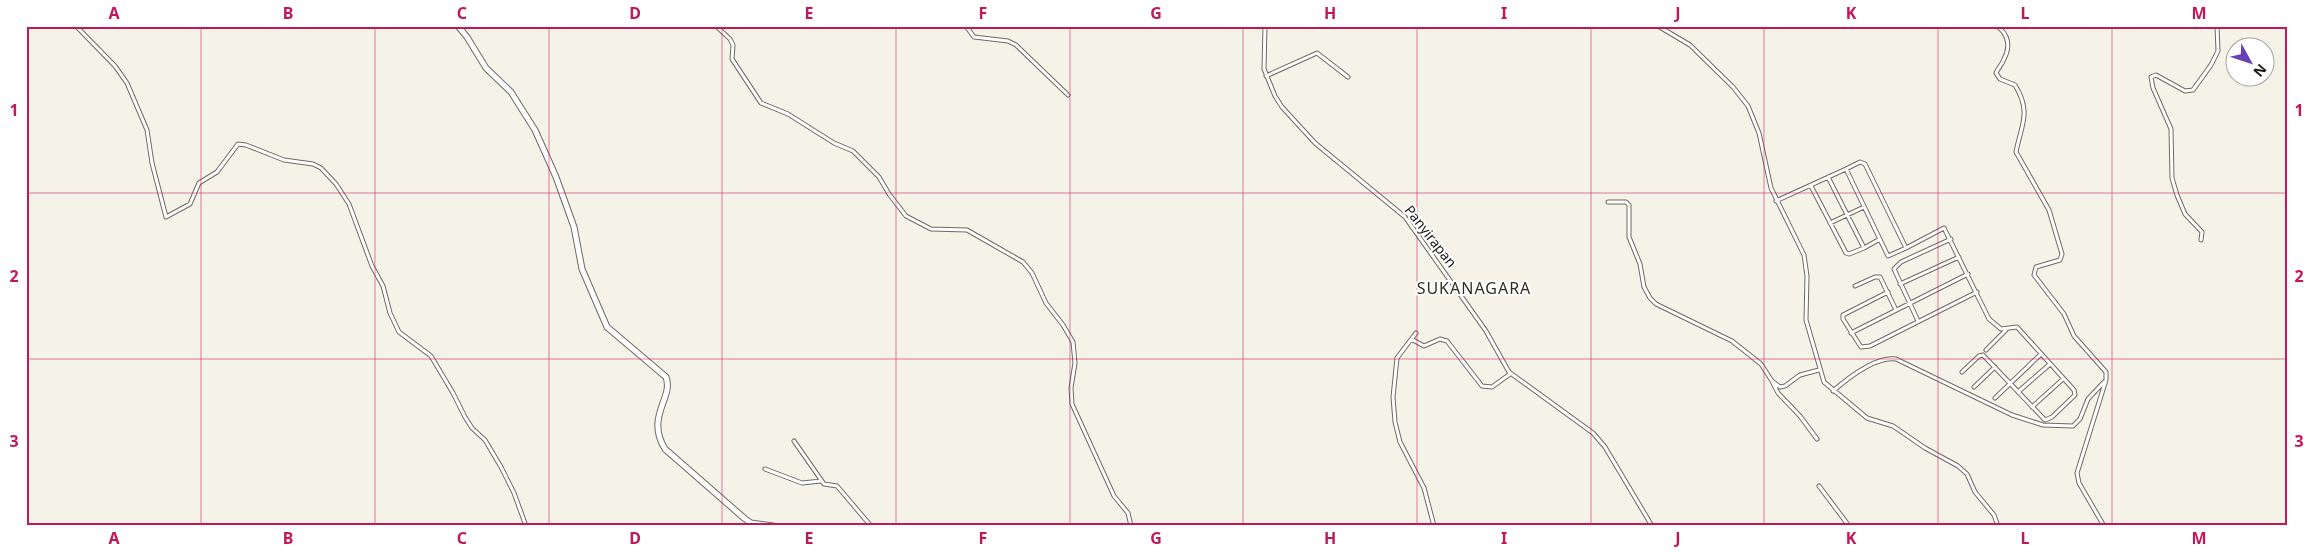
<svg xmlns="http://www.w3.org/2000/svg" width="2313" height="552" viewBox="0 0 2313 552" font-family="'Noto Sans',sans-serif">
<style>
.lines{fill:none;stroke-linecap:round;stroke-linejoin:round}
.street-casing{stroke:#6d6b61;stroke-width:5}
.secondary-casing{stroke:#6d6b61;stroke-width:7}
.street{stroke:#fff;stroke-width:3}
.secondary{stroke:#fff;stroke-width:5}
.grid{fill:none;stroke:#c2185b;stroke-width:1;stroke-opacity:0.55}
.labels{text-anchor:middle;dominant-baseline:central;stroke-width:4;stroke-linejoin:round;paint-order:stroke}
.street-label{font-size:14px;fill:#1b1b17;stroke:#fff}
.quarter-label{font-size:16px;letter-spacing:1px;fill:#302e25;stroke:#fff}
.neatline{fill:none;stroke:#c2185b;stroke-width:2}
.grid-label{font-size:16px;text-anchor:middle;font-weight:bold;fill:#c2185b}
</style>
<rect width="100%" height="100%" fill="#f5f3e7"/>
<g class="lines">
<g class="street-casing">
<path id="street" d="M 76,26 L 115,66 L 127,83 L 147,130 L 152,163 L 166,217 L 190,204 L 199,183 L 217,172 L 238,144 L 246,145 L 284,160 L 313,164 L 321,168 L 336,184 L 349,204 L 372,266 L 383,286 L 390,313 L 399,332 L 431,356 L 453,393 L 465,417 L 472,428 L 485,440 L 501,467 L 514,493 L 526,526
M 716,26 L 730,39 L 733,45 L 732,59 L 761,103 L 788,114 L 834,143 L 853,151 L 879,177 L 889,194 L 906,216 L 931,229 L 967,230 L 1023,262 L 1032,273 L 1046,303 L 1063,325 L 1073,342 L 1075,363 L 1071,388 L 1072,404 L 1114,496 L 1128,513 L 1131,526
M 966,26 L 974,37 L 1008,41 L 1016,45 L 1068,95
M 1265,26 L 1264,69 L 1275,96 L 1282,107 L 1315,143 L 1405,217 L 1486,331 L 1509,372 L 1593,433 L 1605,447 L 1652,526
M 1658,26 L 1690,45 L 1733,87 L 1748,106 L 1759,133 L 1771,188 L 1804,255 L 1807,276 L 1806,320 L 1824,382 L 1867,418 L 1893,426 L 1925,448 L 1958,466 L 1967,474 L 1975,492 L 1994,515 L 1998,526
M 1997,26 C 2008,34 2011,46 2004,59 C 2002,65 1998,68 1996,73 L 2000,79 L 2015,85 C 2032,113 2021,125 2016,152 L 2049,210 L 2062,254 L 2060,260 L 2036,267 L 2034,275 L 2064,314 L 2074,336 L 2106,372 L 2106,380 L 2077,473 L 2079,483 L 2104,526
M 1266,76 L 1317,53 L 1348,77
M 1846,169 L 1860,162 L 1865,164 L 1906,248 L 1944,228 L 1989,319 L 2001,329 L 2017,327 L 2074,390 L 2075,395 L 2052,417 L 2045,420 L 1983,355 L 1979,356 L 1962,372
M 1828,177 L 1864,248 L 1880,239
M 1811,186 L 1846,253 L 1849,254 L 1864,248
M 1776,201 L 1846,169 L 1888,256 L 1906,248
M 1608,202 L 1626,202 L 1629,205 L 1629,237 L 1640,264 L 1644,287 L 1650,298 L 1656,304 L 1732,341 L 1761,364 L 1772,381 L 1780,387 L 1785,386 L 1800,375 L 1819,370
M 1830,223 L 1864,207
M 2201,240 L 2202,232 L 2185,214 L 2177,195 L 2172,178 L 2171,129 L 2153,88 L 2151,77 L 2156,75 L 2185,91 L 2193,90 L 2211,65 L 2218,51 L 2217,26
M 1900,284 L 1959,257
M 1855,286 L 1875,277 L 1880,277 L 1896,310
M 1888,292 L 1843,315 L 1843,319 L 1861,347 L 1870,346 L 1977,292
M 1918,321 L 1894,269 L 1901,262 L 1951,239
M 1416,333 L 1397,358 L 1393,397 L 1395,422 L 1400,442 L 1424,488 L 1434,526
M 1851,333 L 1968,274
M 1410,341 L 1413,340 L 1424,346 L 1440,339 L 1447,341 L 1482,386 L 1492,387 L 1510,374
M 1986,350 L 2006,330
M 1772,381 L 1778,393 L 1800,416 L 1817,439
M 1974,387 L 1995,367
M 1833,391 C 1848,378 1875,356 1896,359 L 2012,415 L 2043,425 L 2073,426 L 2080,419 L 2088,399 L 2104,382
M 2018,392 L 2050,364
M 1995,398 L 2041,354
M 2032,407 L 2063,379
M 794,441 L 824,484 L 837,486 L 871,526
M 765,469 L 802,483 L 821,481
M 1819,486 L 1849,526"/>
</g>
<g class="secondary-casing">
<path id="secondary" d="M 458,26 L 467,37 L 486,68 L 511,92 L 535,130 L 556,177 L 574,227 L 582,269 L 607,327 L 666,377 C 674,398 645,416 665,449 L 744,518 L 751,523 L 773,526"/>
</g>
<use href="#street" class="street"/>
<use href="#secondary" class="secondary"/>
</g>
<path class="grid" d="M 201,26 L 201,526M 375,26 L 375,526M 549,26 L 549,526M 722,26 L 722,526M 896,26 L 896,526M 1070,26 L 1070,526M 1243,26 L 1243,526M 1417,26 L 1417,526M 1591,26 L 1591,526M 1764,26 L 1764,526M 1938,26 L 1938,526M 2112,26 L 2112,526M 26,193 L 2287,193M 26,359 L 2287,359"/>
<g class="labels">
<g class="street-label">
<text transform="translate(1431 236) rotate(52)">Panyirapan</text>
</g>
<g class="quarter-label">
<text x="1474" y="288">SUKANAGARA</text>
</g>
</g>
<rect width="2313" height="552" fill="none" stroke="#ffffff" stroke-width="55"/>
<g transform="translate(2250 62) rotate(130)"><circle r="24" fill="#ffffff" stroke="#a4a4a2"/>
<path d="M0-4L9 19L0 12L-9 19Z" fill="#6841b9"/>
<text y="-8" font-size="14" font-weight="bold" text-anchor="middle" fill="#1b1b17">N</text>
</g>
<rect x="28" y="28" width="2258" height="496" class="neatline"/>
<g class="grid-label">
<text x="114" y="19">A</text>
<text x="288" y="19">B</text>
<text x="462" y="19">C</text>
<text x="635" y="19">D</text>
<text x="809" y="19">E</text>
<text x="983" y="19">F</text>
<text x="1156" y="19">G</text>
<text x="1330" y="19">H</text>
<text x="1504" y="19">I</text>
<text x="1678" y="19">J</text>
<text x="1851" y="19">K</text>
<text x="2025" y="19">L</text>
<text x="2199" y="19">M</text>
<text x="14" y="116">1</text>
<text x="2299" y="116">1</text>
<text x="14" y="282">2</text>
<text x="2299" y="282">2</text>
<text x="14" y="447">3</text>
<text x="2299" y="447">3</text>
<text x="114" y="544">A</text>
<text x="288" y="544">B</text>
<text x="462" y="544">C</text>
<text x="635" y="544">D</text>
<text x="809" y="544">E</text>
<text x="983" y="544">F</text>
<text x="1156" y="544">G</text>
<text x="1330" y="544">H</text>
<text x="1504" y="544">I</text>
<text x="1678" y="544">J</text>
<text x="1851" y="544">K</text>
<text x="2025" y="544">L</text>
<text x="2199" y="544">M</text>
</g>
</svg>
